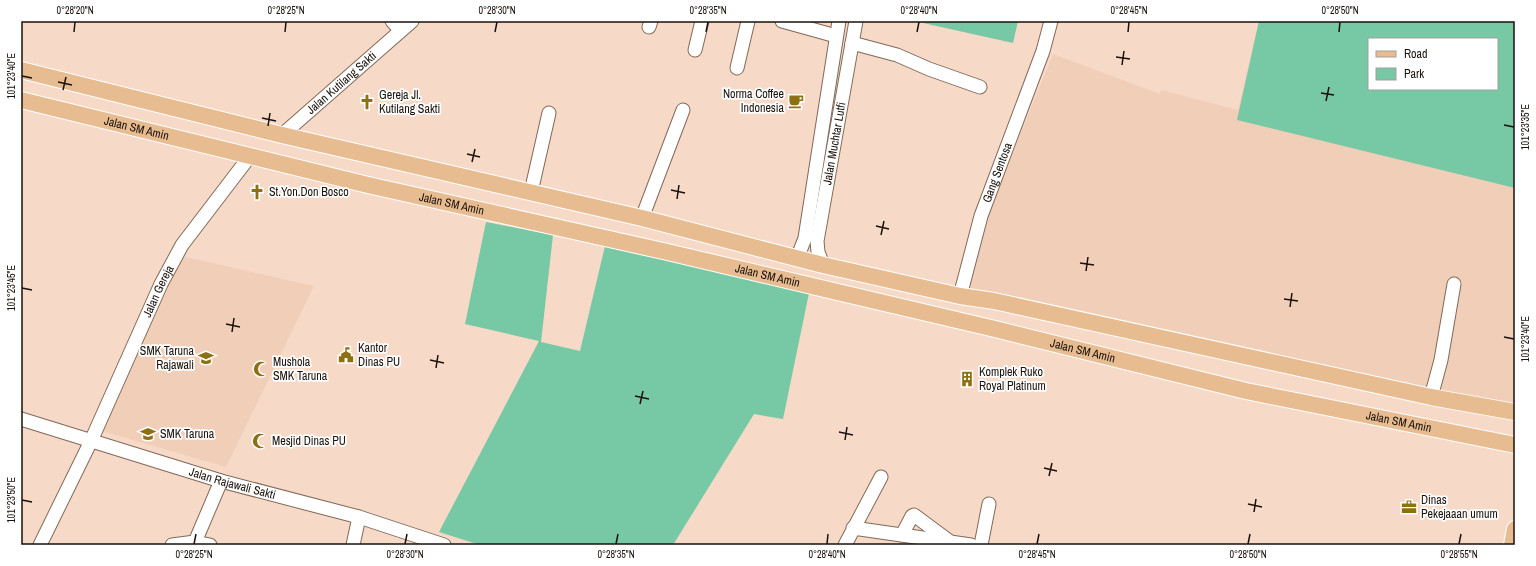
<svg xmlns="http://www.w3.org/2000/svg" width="1536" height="566" viewBox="0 0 1536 566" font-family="'Archivo Narrow',sans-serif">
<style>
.built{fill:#f1ceb7;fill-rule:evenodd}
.green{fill:#77c8a4;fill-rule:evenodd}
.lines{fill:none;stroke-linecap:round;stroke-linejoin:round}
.minor-casing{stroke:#816958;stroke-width:15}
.major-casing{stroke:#fff;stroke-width:18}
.minor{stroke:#fff;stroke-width:13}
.major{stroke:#e8bc91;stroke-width:16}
.ticks{fill:none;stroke:#1a110b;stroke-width:1.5}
.labels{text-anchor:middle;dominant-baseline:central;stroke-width:3.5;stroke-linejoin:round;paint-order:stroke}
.street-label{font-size:12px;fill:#1a110b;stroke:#fff}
.poi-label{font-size:12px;fill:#1a110b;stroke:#fff;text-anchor:start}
.neatline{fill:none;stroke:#1a110b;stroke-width:1.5}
.ticks-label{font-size:10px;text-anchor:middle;fill:#1a110b}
</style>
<rect width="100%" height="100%" fill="#f6dac7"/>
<path class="built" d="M 1259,21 L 1515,21 L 1515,407 L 1242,350 L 967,287 L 983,227 L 1053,54 L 1160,94 L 1161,90 L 1238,110 ZM 1369,39 L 1497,39 L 1497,89 L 1369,89 Z
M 181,256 L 314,286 L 226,467 L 98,430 Z"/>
<path class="green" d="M 914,21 L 1018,21 L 1013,43 Z
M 1259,21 L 1515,21 L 1515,188 L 1237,120 ZM 1369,39 L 1497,39 L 1497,89 L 1369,89 Z
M 486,222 L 553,235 L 541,342 L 580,351 L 605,246 L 809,293 L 783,419 L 754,414 L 673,545 L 480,545 L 439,532 L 539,341 L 465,324 Z"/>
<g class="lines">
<g class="minor-casing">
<g id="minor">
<path d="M 392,21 L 400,30"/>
<path d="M 782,21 L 836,36"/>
<path d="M 649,27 L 651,21"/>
<path d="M 852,43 L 897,55 L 929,69 L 980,87"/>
<path d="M 695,50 L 702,21"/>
<path d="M 737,68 L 748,21"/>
<path id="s1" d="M 282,135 L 412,21"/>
<path d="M 531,192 L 549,113"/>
<path d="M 642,218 L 683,110"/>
<path d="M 794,258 L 800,251 L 805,238 L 839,21"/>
<path id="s2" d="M 823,265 L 818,252 L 817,241 L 856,21"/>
<path id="s3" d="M 960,296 L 981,216 L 1043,51 L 1051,21"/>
<path d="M 1431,397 L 1441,360 L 1454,284"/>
<path id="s4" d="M 21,419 L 221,481 L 359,517 L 444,545"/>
<path d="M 853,528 L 971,545"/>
<path d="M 902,535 L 912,516 L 914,515 L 949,541"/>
<path d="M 195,542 L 221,481"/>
<path id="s5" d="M 40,545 L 91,441 L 161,284 L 182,245 L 250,156"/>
<path d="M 172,545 L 195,542 L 210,545"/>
<path d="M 353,545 L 359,517"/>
<path d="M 845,545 L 881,477"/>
<path d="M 981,545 L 989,504"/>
</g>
</g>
<g class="major-casing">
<g id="major">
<path d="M 21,70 L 282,135 L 642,218 L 823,265 L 960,296 L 994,301 L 1431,397 L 1515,412"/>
<path id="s6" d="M 21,100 L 368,185 L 663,251 L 995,329 L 1246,391 L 1515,445"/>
<path d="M 1512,545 L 1515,529"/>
</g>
</g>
<use href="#minor" class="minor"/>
<use href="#major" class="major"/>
</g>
<path class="ticks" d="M 74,32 L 75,22M 285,32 L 286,22M 495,32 L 497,22M 706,32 L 708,22M 917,32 L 919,22M 1128,32 L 1129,22M 1339,32 L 1340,22M 1116,57 L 1130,59M 1122,65 L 1124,51M 22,76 L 32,78M 58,82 L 72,85M 63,90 L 66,77M 1321,93 L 1334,95M 1326,101 L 1329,87M 262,118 L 276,121M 1504,125 L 1514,127M 268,126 L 270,113M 467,154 L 480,157M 472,162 L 475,149M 671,190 L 685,193M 677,199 L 679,185M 876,226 L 889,229M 881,235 L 884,221M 1080,263 L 1094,265M 1086,271 L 1088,257M 22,288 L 32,290M 1284,299 L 1298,301M 1290,307 L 1292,293M 226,324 L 240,327M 232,332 L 234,318M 1504,337 L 1514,339M 430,360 L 444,363M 436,368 L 438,355M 635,396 L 649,399M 640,404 L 643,391M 839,432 L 853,435M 845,440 L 847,427M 1044,468 L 1057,471M 1049,476 L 1052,463M 22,500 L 32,502M 1248,504 L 1262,507M 1254,512 L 1256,499M 194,544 L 196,534M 405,544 L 407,534M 616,544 L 618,534M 827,544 L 828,534M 1037,544 L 1039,534M 1248,544 L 1250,534M 1459,544 L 1461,534"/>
<defs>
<g id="cafe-bare" transform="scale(1.2)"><path d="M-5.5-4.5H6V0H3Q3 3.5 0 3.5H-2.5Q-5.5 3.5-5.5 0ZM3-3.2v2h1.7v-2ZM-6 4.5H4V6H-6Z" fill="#8d7013" stroke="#fff" stroke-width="2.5" paint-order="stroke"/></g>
<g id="church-bare" transform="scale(1.2)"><path d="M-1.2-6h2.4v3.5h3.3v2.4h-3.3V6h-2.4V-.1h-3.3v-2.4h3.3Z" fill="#8d7013" stroke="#fff" stroke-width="2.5" paint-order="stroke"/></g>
<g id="civic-bare" transform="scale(1.2)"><path d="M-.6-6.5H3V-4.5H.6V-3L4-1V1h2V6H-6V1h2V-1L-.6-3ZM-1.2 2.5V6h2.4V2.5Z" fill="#8d7013" stroke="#fff" stroke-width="2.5" paint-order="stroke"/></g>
<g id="school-bare" transform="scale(1.2)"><path d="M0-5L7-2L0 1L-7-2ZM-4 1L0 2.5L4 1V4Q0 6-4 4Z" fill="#8d7013" stroke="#fff" stroke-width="2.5" paint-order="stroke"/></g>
<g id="mosque-bare" transform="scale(1.2)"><path d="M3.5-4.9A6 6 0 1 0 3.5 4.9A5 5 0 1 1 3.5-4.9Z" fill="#8d7013" stroke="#fff" stroke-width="2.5" paint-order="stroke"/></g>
<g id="building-bare" transform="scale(1.2)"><path d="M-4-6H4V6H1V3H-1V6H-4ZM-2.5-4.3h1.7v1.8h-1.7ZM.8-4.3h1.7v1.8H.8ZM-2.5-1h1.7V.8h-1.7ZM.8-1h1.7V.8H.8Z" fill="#8d7013" stroke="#fff" stroke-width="2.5" paint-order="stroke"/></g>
<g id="office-bare" transform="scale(1.2)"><path d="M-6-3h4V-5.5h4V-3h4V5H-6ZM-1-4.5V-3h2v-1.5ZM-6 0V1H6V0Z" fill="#8d7013" stroke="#fff" stroke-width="2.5" paint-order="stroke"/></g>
</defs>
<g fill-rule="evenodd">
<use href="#cafe-bare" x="796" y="101"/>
<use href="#church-bare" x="367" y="102"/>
<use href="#church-bare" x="257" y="192"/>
<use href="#civic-bare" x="346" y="355"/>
<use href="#school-bare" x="206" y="358"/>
<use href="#mosque-bare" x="261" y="369"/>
<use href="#building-bare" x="967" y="379"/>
<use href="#school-bare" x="148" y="434"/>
<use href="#mosque-bare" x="260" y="441"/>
<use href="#office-bare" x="1409" y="507"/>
</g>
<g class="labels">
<g class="street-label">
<text stroke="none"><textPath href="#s1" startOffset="79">Jalan Kutilang Sakti</textPath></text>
<text stroke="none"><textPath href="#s6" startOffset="119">Jalan SM Amin</textPath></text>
<text stroke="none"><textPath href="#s2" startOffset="124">Jalan Muchtar Lutfi</textPath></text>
<text stroke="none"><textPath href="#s3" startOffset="129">Gang Sentosa</textPath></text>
<text stroke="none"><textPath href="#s6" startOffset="443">Jalan SM Amin</textPath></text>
<text stroke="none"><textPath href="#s6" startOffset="767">Jalan SM Amin</textPath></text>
<text stroke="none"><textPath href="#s5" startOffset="280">Jalan Gereja</textPath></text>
<text stroke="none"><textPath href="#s6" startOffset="1091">Jalan SM Amin</textPath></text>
<text stroke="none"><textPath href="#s6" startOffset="1415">Jalan SM Amin</textPath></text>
<text stroke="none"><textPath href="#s4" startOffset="221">Jalan Rajawali Sakti</textPath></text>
</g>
<g class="poi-label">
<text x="784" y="94" text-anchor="end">Norma Coffee<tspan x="784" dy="14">Indonesia</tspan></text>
<text x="379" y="95">Gereja Jl.<tspan x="379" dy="14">Kutilang Sakti</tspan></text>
<text x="269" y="192">St.Yon.Don Bosco</text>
<text x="358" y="348">Kantor<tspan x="358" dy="14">Dinas PU</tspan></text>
<text x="194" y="351" text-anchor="end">SMK Taruna<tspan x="194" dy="14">Rajawali</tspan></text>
<text x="273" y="362">Mushola<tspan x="273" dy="14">SMK Taruna</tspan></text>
<text x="979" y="372">Komplek Ruko<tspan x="979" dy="14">Royal Platinum</tspan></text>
<text x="160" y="434">SMK Taruna</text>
<text x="272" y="441">Mesjid Dinas PU</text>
<text x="1421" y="500">Dinas<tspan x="1421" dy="14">Pekejaaan umum</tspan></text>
</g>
</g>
<rect width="1536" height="566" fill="none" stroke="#ffffff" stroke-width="44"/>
<rect x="1368" y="38" width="130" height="52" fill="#ffffff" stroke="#a3a09d"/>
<rect x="1376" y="51" width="20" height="6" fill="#e8bc91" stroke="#a3a09d"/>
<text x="1404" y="58" font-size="12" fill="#1a110b">Road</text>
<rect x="1376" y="68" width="20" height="12" fill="#77c8a4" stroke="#a3a09d"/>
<text x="1404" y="78" font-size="12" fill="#1a110b">Park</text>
<rect x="22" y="22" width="1492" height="522" class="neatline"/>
<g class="ticks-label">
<text x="75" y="14">0°28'20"N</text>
<text x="286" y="14">0°28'25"N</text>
<text x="497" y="14">0°28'30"N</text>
<text x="708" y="14">0°28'35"N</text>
<text x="919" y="14">0°28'40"N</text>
<text x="1129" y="14">0°28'45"N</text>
<text x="1340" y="14">0°28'50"N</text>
<text transform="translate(11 76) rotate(-90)" y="4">101°23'40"E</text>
<text transform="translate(1525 127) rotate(-90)" y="4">101°23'35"E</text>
<text transform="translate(11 288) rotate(-90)" y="4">101°23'45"E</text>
<text transform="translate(1525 339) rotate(-90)" y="4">101°23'40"E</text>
<text transform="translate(11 500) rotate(-90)" y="4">101°23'50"E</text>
<text x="194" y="558">0°28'25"N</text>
<text x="405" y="558">0°28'30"N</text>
<text x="616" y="558">0°28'35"N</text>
<text x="827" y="558">0°28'40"N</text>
<text x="1037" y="558">0°28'45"N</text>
<text x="1248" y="558">0°28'50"N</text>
<text x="1459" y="558">0°28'55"N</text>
</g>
</svg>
